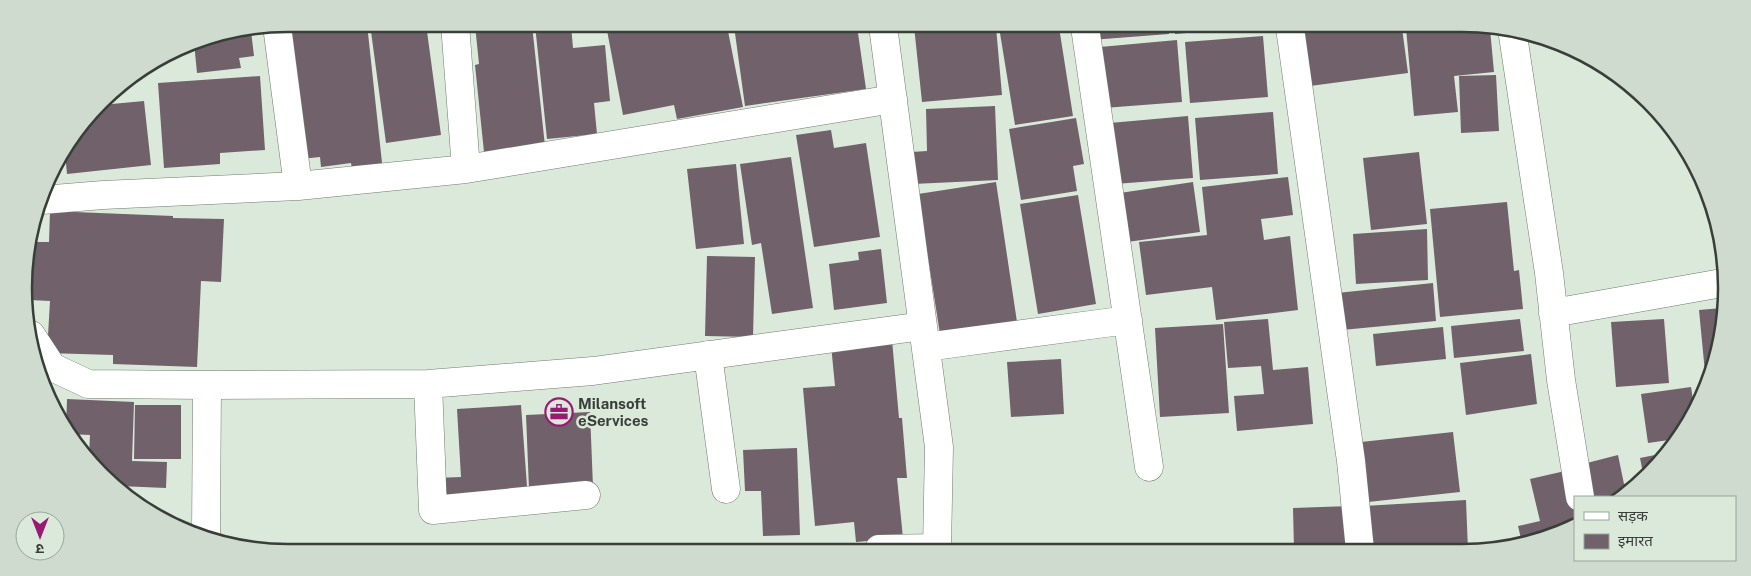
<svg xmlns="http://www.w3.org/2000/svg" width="1751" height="576" viewBox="0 0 1751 576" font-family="'Public Sans','Noto Sans Devanagari',sans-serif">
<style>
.building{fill:#71616b}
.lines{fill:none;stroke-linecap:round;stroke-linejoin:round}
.minor-casing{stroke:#6f7c6f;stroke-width:29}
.minor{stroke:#fff;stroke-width:28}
.labels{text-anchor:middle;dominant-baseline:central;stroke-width:5;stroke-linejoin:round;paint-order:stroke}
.poi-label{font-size:15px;font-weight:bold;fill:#383e38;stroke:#dbe9db;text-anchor:start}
.rim{fill:none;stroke:#383e38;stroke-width:2.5}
</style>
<rect width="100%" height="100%" fill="#dbe9db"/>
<path class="building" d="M 288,24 L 367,24 L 383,172 L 353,175 L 351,163 L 321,167 L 320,157 L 301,159 Z
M 370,24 L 426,24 L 441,135 L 386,143 Z
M 475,25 L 532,25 L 545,146 L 484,152 L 475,65 L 479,64 Z
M 535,25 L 571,25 L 573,48 L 605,45 L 610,101 L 594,103 L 597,134 L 547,139 Z
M 606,25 L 727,26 L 743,107 L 677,119 L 674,105 L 623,115 Z
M 734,26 L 857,26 L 866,89 L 745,106 Z
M 914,26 L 996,27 L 1002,95 L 922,102 Z
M 999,27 L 1059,27 L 1073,116 L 1015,125 Z
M 1090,27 L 1169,27 L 1169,34 L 1091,40 Z
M 1174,27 L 1234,28 L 1234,29 L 1175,34 Z
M 1302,28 L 1402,28 L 1408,73 L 1310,86 Z
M 1406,28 L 1490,29 L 1494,72 L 1454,76 L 1458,112 L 1414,116 Z
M 251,31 L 254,56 L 239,58 L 241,68 L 197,73 L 194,42 Z
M 1263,36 L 1268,97 L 1190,103 L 1185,42 Z
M 1177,40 L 1182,102 L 1104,108 L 1100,47 Z
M 1496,75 L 1499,131 L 1461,133 L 1459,76 Z
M 260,76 L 265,150 L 220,153 L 220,164 L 164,168 L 158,83 Z
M 144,101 L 151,165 L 67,174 L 65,153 L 101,105 Z
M 995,106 L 998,180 L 913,184 L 912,152 L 927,151 L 926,109 Z
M 1273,112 L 1278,174 L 1200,180 L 1195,118 Z
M 1188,116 L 1193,178 L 1115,184 L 1110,123 Z
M 1076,118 L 1084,164 L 1073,166 L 1077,191 L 1021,200 L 1009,129 Z
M 831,130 L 834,148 L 866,143 L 880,237 L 814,247 L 796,135 Z
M 1419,152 L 1427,224 L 1371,230 L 1363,158 Z
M 791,157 L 813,308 L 772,314 L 761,243 L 752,245 L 740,164 Z
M 736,164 L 744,244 L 696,249 L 687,169 Z
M 1288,177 L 1293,215 L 1261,219 L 1264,240 L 1290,236 L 1298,310 L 1216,320 L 1212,287 L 1146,295 L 1139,242 L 1207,235 L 1202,187 Z
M 996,182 L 1017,322 L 940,334 L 918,194 Z
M 1193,182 L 1200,232 L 1127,242 L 1120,193 Z
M 1078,195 L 1096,304 L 1038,314 L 1020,204 Z
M 1507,202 L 1514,271 L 1519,270 L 1523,309 L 1440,317 L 1430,209 Z
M 50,211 L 173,216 L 173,218 L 224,219 L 221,282 L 201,281 L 197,367 L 113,364 L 113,355 L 47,353 L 50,301 L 30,300 L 32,256 L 26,256 L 26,254 L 30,242 L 49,242 Z
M 1427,229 L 1428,280 L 1356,284 L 1353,234 Z
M 881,249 L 887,303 L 834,310 L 829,264 L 859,260 L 858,252 Z
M 707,256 L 755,257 L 753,337 L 705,336 Z
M 1433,283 L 1436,321 L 1342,330 L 1337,293 Z
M 1722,308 L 1722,340 L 1706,383 L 1699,310 Z
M 1268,319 L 1273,370 L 1308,367 L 1313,424 L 1237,431 L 1234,396 L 1264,394 L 1261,366 L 1228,368 L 1224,322 Z
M 1520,319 L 1524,351 L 1454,358 L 1451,326 Z
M 1664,319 L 1669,383 L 1616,387 L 1611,322 Z
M 1223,324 L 1229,413 L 1160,417 L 1155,328 Z
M 1443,327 L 1446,359 L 1376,366 L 1373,334 Z
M 892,340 L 899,418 L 902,418 L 907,478 L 897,478 L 903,538 L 856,542 L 854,522 L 815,526 L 803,388 L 835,386 L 831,345 Z
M 1531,354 L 1537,404 L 1466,415 L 1460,363 Z
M 1061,359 L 1064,414 L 1011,417 L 1007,362 Z
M 1691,387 L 1695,413 L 1692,420 L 1676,439 L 1648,443 L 1641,394 Z
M 67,399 L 134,402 L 132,461 L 167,462 L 166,488 L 119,486 L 89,455 L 90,435 L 68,434 L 66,429 Z
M 135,405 L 181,405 L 181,459 L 134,459 Z
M 521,405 L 528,500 L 437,506 L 435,478 L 461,477 L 457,409 Z
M 590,412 L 593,487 L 529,489 L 526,415 Z
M 1453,432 L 1460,492 L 1368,502 L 1361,442 Z
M 797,448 L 800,535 L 763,536 L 761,491 L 745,491 L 743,450 Z
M 1665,453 L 1644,478 L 1640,458 Z
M 1618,455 L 1624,484 L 1643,480 L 1637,486 L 1621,497 L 1588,497 L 1583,464 Z
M 1565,471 L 1575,512 L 1575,527 L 1522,543 L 1518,526 L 1540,521 L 1530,479 Z
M 1466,500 L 1468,550 L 1367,550 L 1364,506 Z
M 1350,506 L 1351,550 L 1294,549 L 1293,508 Z"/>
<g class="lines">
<g class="minor-casing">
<path id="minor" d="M 455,24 L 466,169
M 277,26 L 298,186
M 883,26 L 939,447 L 937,549
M 1085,27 L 1149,467
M 1290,28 L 1351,461 L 1360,550
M 1512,29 L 1549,273 L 1561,380 L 1580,497
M 42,200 L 103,195 L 298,186 L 466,169 L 893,99
M 1553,313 L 1722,283
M 31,335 L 52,367 L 88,384 L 207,385 L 206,535
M 926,347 L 1128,320
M 708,355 L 726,489
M 428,384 L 433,510 L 586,495
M 207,385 L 428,384 L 593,371 L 923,326
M 879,549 L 937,548"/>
</g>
<use href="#minor" class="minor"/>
</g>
<defs>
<g id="office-ring" transform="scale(1.4375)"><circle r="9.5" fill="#dbe9db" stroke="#971a73" stroke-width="1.5"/><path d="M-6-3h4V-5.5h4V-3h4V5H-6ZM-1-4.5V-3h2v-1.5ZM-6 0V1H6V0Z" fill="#971a73"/></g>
</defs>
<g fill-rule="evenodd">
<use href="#office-ring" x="559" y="412"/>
</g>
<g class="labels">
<g class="poi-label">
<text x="578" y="403">Milansoft<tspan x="578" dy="17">eServices</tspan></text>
</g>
</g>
<path d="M0 0H1751V576H0ZM288 32H1462A256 256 0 0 1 1718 288V288A256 256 0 0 1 1462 544H288A256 256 0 0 1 32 288V288A256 256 0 0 1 288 32Z" fill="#cedbce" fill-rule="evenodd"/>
<path class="rim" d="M288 32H1462A256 256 0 0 1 1718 288V288A256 256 0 0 1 1462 544H288A256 256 0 0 1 32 288V288A256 256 0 0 1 288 32Z"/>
<rect x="1574" y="496" width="162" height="65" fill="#dbe9db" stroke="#9aa59a"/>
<rect x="1584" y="512" width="25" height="8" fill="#ffffff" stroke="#9aa59a"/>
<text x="1618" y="521" font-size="15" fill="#383e38">सड़क</text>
<rect x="1584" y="534" width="25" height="15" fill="#71616b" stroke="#9aa59a"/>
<text x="1618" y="546" font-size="15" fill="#383e38">इमारत</text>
<g transform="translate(40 536) rotate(180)"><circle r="24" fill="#dbe9db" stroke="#9aa59a"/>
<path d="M0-4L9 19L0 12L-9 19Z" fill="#971a73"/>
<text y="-8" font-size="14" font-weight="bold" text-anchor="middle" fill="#383e38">उ</text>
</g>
</svg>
